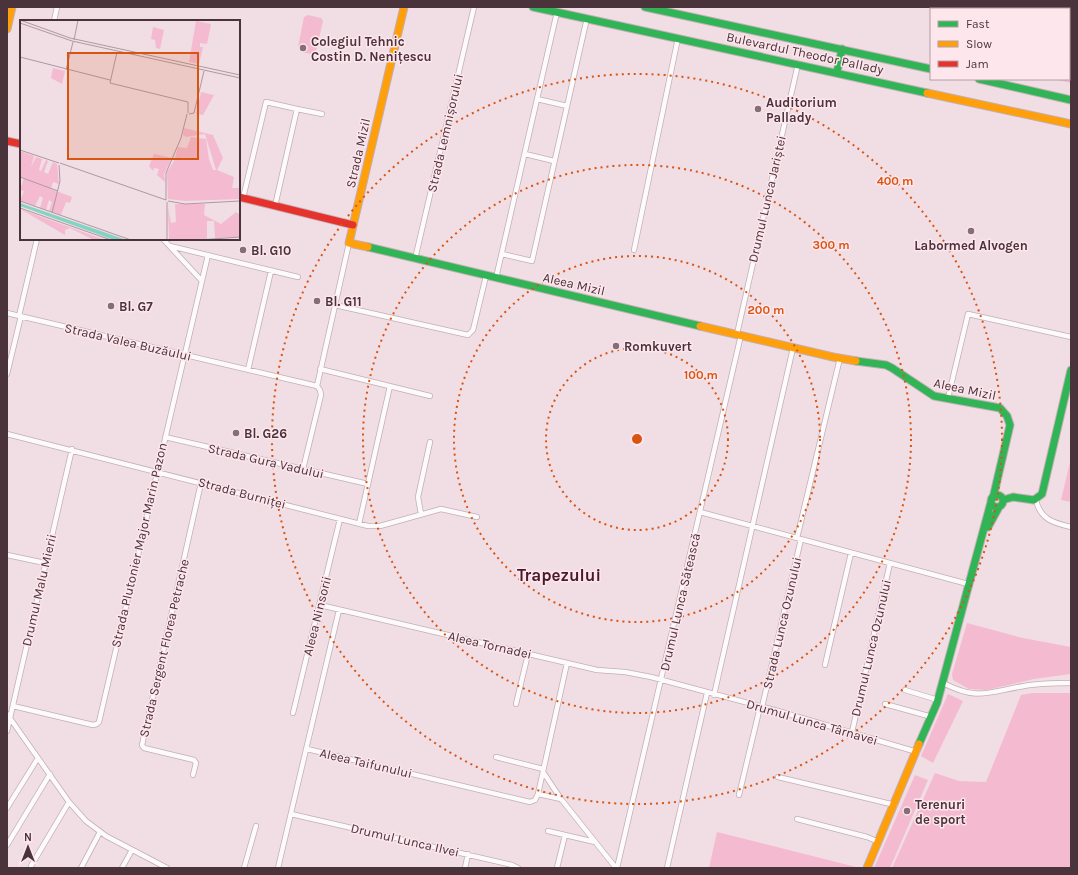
<svg xmlns="http://www.w3.org/2000/svg" width="1078" height="875" viewBox="0 0 1078 875" font-family="Karla,sans-serif">
<style>
.green{fill:#f4bbd0}
.lines{fill:none;stroke-linecap:round;stroke-linejoin:round}
.street-casing{stroke:#c2afb5;stroke-width:6}
.fast-casing{stroke:#c2afb5;stroke-width:9}
.slow-casing{stroke:#c2afb5;stroke-width:9}
.jam-casing{stroke:#c2afb5;stroke-width:9}
.street{stroke:#fdfafb;stroke-width:4.5}
.fast{stroke:#30b455;stroke-width:7}
.slow{stroke:#ff9f0a;stroke-width:7}
.jam{stroke:#e5322d;stroke-width:7}
.ring{fill:none;stroke:#d85511;stroke-width:2;stroke-dasharray:2 4}
.poi-dot{fill:#856e76;stroke:#fee6ed;stroke-width:1.5}
.labels{text-anchor:middle;dominant-baseline:central;stroke-width:3;stroke-linejoin:round;paint-order:stroke}
.poi-label{font-size:13px;font-weight:bold;fill:#4b333b;stroke:#fee6ed;text-anchor:start}
.street-label{font-size:13px;fill:#4b333b;stroke:#fee6ed}
.district-label{font-size:17px;font-weight:bold;fill:#471a2d;stroke:#fee6ed}
.inset-road{fill:none;stroke:#af99a0;stroke-width:1}
.view{fill:#d85511;fill-opacity:0.15;stroke:#d85511;stroke-width:2}
.inset-edge{fill:none;stroke:#4b333b;stroke-width:2}
.centre{fill:#d85511;stroke:#fee6ed;stroke-width:2}
.ring-label{font-size:12px;text-anchor:middle;font-weight:bold;fill:#d85511;stroke:#fee6ed;stroke-width:3;stroke-linejoin:round;paint-order:stroke}
</style>
<rect width="100%" height="100%" fill="#f1dde4"/>
<path class="green" d="M 1020,7 L 1071,7 L 1071,83 L 1053,79 L 1069,79 L 1069,9 L 1019,9 Z
M 308,15 L 321,18 L 323,21 L 316,51 L 312,54 L 300,52 L 298,47 L 304,17 Z
M 1071,458 L 1071,502 L 1061,500 Z
M 967,623 L 1023,638 L 1071,647 L 1071,674 L 1034,679 L 987,690 L 969,689 L 953,680 L 952,674 Z
M 1032,693 L 1071,693 L 1071,868 L 892,868 L 935,773 L 959,781 L 986,782 L 1021,695 Z
M 948,694 L 963,701 L 933,763 L 921,756 Z
M 915,775 L 928,780 L 890,868 L 874,868 Z
M 717,832 L 860,868 L 709,868 Z"/>
<g class="lines">
<g class="street-casing">
<path id="street" d="M 54,21 L 57,7
M 537,99 L 567,106
M 297,109 L 322,114
M 525,154 L 554,161
M 243,198 L 266,102 L 297,109 L 275,206
M 163,239 L 202,281
M 170,246 L 298,277
M 634,250 L 678,38
M 502,254 L 532,261 L 587,18
M 415,259 L 474,7
M 496,278 L 557,12
M 335,305 L 468,335 L 473,330 L 486,276
M 7,313 L 317,386
M 19,316 L 37,239
M 737,334 L 798,64
M 320,369 L 430,396
M 248,370 L 271,271
M 7,374 L 21,316
M 317,386 L 349,243
M 948,398 L 968,314 L 1071,337
M 7,434 L 368,526 L 380,526 L 441,509 L 477,517
M 165,437 L 368,484
M 303,469 L 321,395 L 320,390 L 317,386
M 1036,500 C 1040,519 1053,523 1071,527
M 700,512 L 968,584
M 421,514 L 418,497 L 430,442
M 359,524 L 390,386
M 797,538 L 840,358
M 7,555 L 45,563
M 320,605 L 597,670 L 625,672 L 651,677 L 778,711 L 917,752
M 825,665 L 851,553
M 943,683 C 978,701 988,692 1024,686 C 1039,683 1055,683 1071,683
M 905,690 L 938,700
M 714,695 L 793,348
M 516,704 L 528,654
M 885,704 L 932,717
M 13,706 L 93,725 L 97,724 L 99,722 L 208,255
M 762,707 L 801,539
M 293,713 L 340,519
M 7,714 L 69,802 L 86,821 L 106,836 L 167,868
M 7,731 L 72,449
M 852,732 L 890,563
M 307,749 L 530,802 L 535,800 L 538,794 L 567,663
M 496,757 L 543,769
M 543,772 L 561,799 L 616,868
M 193,775 L 196,763 L 194,760 L 144,748 L 142,745 L 201,483
M 778,777 L 895,805
M 538,794 L 561,799
M 739,795 L 760,707
M 7,808 L 38,758
M 291,814 L 512,865 L 518,868
M 797,819 L 867,837 L 879,842
M 548,831 L 595,842
M 7,845 L 50,774
M 31,866 L 69,802
M 81,868 L 100,832
M 122,868 L 132,850
M 244,868 L 256,826
M 278,868 L 339,610
M 465,868 L 468,854
M 557,868 L 565,835
M 617,868 L 741,335
M 667,868 L 707,693"/>
</g>
<g class="fast-casing">
<path id="fast" d="M 533,7 L 927,93
M 645,7 L 931,69
M 837,72 L 842,49
M 979,79 L 1071,100
M 368,247 L 700,326
M 856,361 L 886,365 L 892,368 L 934,396 L 1000,408 L 1007,416 L 1010,425 L 993,498
M991 501a6 6 0 1 1 12 0a6 6 0 1 1-12 0Z
M 1003,500 L 1013,497 L 1034,500 L 1042,494 L 1071,370
M 988,527 L 999,507
M 919,744 L 937,703 L 991,502"/>
</g>
<g class="slow-casing">
<path id="slow" d="M 7,29 L 12,7
M 927,93 L 1071,124
M 368,247 L 349,243 L 404,7
M 700,326 L 833,357 L 856,361
M 867,868 L 919,744"/>
</g>
<g class="jam-casing">
<path id="jam" d="M 7,141 L 21,144
M 239,197 L 353,225"/>
</g>
<use href="#street" class="street"/>
<use href="#fast" class="fast"/>
<use href="#slow" class="slow"/>
<use href="#jam" class="jam"/>
</g>
<g class="ring">
<circle cx="637" cy="439" r="91"/>
<circle cx="637" cy="439" r="183"/>
<circle cx="637" cy="439" r="274"/>
<circle cx="637" cy="439" r="365"/>
</g>
<g class="poi-dot">
<circle cx="303" cy="48" r="4"/>
<circle cx="758" cy="109" r="4"/>
<circle cx="971" cy="231" r="4"/>
<circle cx="243" cy="250" r="4"/>
<circle cx="317" cy="301" r="4"/>
<circle cx="111" cy="306" r="4"/>
<circle cx="616" cy="346" r="4"/>
<circle cx="236" cy="433" r="4"/>
<circle cx="907" cy="811" r="4"/>
</g>
<g class="labels">
<g class="poi-label">
<text x="311" y="41">Colegiul Tehnic<tspan x="311" dy="15">Costin D. Nenițescu</tspan></text>
<text x="766" y="102">Auditorium<tspan x="766" dy="15">Pallady</tspan></text>
<text x="971" y="245" text-anchor="middle">Labormed Alvogen</text>
<text x="251" y="250">Bl. G10</text>
<text x="325" y="301">Bl. G11</text>
<text x="119" y="306">Bl. G7</text>
<text x="624" y="346">Romkuvert</text>
<text x="244" y="433">Bl. G26</text>
<text x="915" y="804">Terenuri<tspan x="915" dy="15">de sport</tspan></text>
</g>
<g class="street-label">
<text transform="translate(805 53) rotate(12)">Bulevardul Theodor Pallady</text>
<text transform="translate(445 133) rotate(-77)">Strada Lemnișorului</text>
<text transform="translate(358 153) rotate(-77)">Strada Mizil</text>
<text transform="translate(767 199) rotate(-77)">Drumul Lunca Jariștei</text>
<text transform="translate(574 284) rotate(13)">Aleea Mizil</text>
<text transform="translate(128 342) rotate(13)">Strada Valea Buzăului</text>
<text transform="translate(965 389) rotate(12)">Aleea Mizil</text>
<text transform="translate(266 461) rotate(13)">Strada Gura Vadului</text>
<text transform="translate(242 493) rotate(15)">Strada Burniței</text>
<text transform="translate(139 545) rotate(-77)">Strada Plutonier Major Marin Pazon</text>
<text transform="translate(39 590) rotate(-77)">Drumul Malu Mierii</text>
<text transform="translate(680 602) rotate(-77)">Drumul Lunca Sătească</text>
<text transform="translate(317 616) rotate(-76)">Aleea Ninsorii</text>
<text transform="translate(782 623) rotate(-77)">Strada Lunca Ozunului</text>
<text transform="translate(490 645) rotate(13)">Aleea Tornadei</text>
<text transform="translate(164 648) rotate(-77)">Strada Sergent Florea Petrache</text>
<text transform="translate(871 648) rotate(-77)">Drumul Lunca Ozunului</text>
<text transform="translate(812 722) rotate(16)">Drumul Lunca Târnavei</text>
<text transform="translate(366 763) rotate(13)">Aleea Taifunului</text>
<text transform="translate(405 840) rotate(13)">Drumul Lunca Ilvei</text>
</g>
<g class="district-label">
<text x="559" y="575">Trapezului</text>
</g>
</g>
<g transform="translate(20 20)">
<rect width="220" height="220" fill="#f1dde4"/>
<path d="M 176,1 L 191,4 L 187,24 L 180,23 L 180,27 L 183,27 L 179,44 L 169,42 ZM 133,7 L 144,10 L 140,29 L 136,28 L 135,20 L 131,19 ZM 33,48 L 45,51 L 42,64 L 31,58 ZM 181,72 L 194,75 L 183,95 L 176,94 ZM 164,108 L 193,115 L 203,138 L 197,150 L 214,157 L 212,168 L 220,168 L 220,179 L 165,181 L 148,179 L 147,152 L 154,141 L 158,127 L 167,128 L 171,117 L 186,119 L 189,139 L 193,150 L 196,150 L 185,114 L 166,117 L 163,115 ZM 0,131 L 14,136 L 11,147 L 16,137 L 22,139 L 19,150 L 21,151 L 26,140 L 28,141 L 24,152 L 28,154 L 33,142 L 37,144 L 39,164 L 33,162 L 31,169 L 52,177 L 50,183 L 46,182 L 41,195 L 29,191 L 32,182 L 29,180 L 26,190 L 20,188 L 23,178 L 20,176 L 15,186 L 0,181 L 4,171 L 0,170 L 4,158 L 0,157 ZM 134,134 L 152,138 L 144,154 L 145,162 L 137,155 L 139,149 L 134,148 L 133,151 L 129,146 ZM 155,184 L 185,184 L 184,195 L 201,204 L 216,192 L 220,195 L 220,217 L 195,218 L 194,201 L 187,201 L 187,219 L 149,220 L 148,187 L 151,203 L 156,202 ZM 0,189 L 85,220 L 74,220 L 50,208 L 45,210 L 45,215 Z" fill="#f4bbd0"/>
<path d="M 0,183 L 98,217 L 106,220 L 94,220 L 0,186 Z" fill="#84d4c4"/>
<path class="inset-road" d="M 0,0 L 50,18 L 220,55M 0,3 L 52,21 L 220,58M 54,20 L 58,0M 97,32 L 90,63 L 168,82 L 168,93M 0,37 L 90,60M 46,50 L 53,22M 169,94 L 174,93 L 184,51M 0,130 L 39,143M 40,143 L 146,180M 0,157 L 38,171M 146,180 L 146,153 L 161,118 L 167,94M 0,181 L 111,220M 148,181 L 165,184 L 220,181M 147,182 L 147,220M 0,188 L 91,220M 32,193 L 40,161 L 39,145M 179,220 L 220,217"/>
<path class="view" d="M 48,33 L 178,33 L 178,139 L 48,139 Z"/>
<rect width="220" height="220" class="inset-edge"/>
</g>
<circle cx="637" cy="439" r="6" class="centre"/>
<g class="ring-label">
<text x="895" y="185">400 m</text>
<text x="831" y="249">300 m</text>
<text x="766" y="314">200 m</text>
<text x="701" y="379">100 m</text>
</g>
<rect width="1078" height="875" fill="none" stroke="#4b333b" stroke-width="16"/>
<rect x="930" y="8" width="140" height="72" fill="#fee6ed" stroke="#b69ea6"/>
<rect x="938" y="21" width="20" height="6" fill="#30b455" stroke="#b69ea6"/>
<text x="966" y="28" font-size="12" fill="#4b333b">Fast</text>
<rect x="938" y="41" width="20" height="6" fill="#ff9f0a" stroke="#b69ea6"/>
<text x="966" y="48" font-size="12" fill="#4b333b">Slow</text>
<rect x="938" y="61" width="20" height="6" fill="#e5322d" stroke="#b69ea6"/>
<text x="966" y="68" font-size="12" fill="#4b333b">Jam</text>
<g transform="translate(28 847)" stroke="#fee6ed" stroke-width="3" paint-order="stroke">
<path d="M0-3L7 15L0 10L-7 15Z" fill="#4b333b"/>
<text y="-6" font-size="11" font-weight="bold" text-anchor="middle" fill="#4b333b">N</text>
</g>
</svg>
